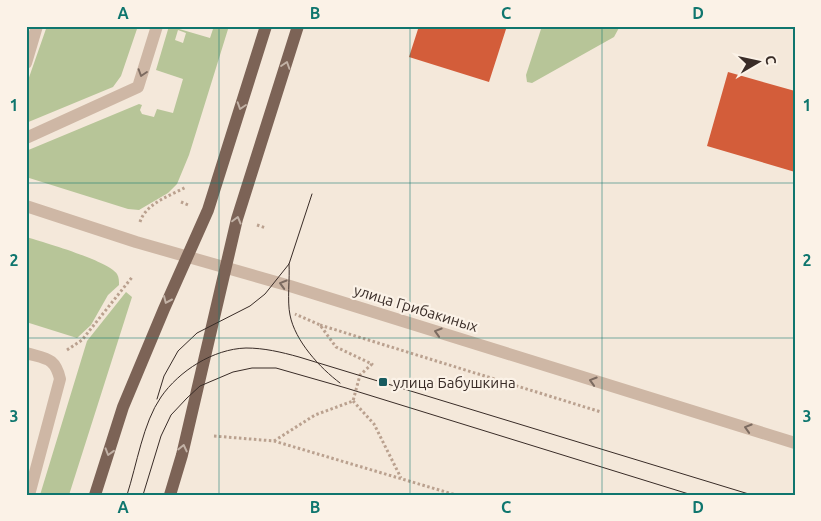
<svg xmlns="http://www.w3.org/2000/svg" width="821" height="521" viewBox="0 0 821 521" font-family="Ubuntu,sans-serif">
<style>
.green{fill:#b7c598;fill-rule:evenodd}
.building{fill:#d35d3a}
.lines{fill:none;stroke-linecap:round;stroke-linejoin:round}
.path{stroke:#baa18f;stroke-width:3;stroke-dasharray:2.5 2.5;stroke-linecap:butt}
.minor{stroke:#ceb7a5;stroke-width:12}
.major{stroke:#7c6356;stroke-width:12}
.tram{stroke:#392c27;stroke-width:1}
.oneway{stroke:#c2b2a6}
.oneway2{stroke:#7c6b60}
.grid{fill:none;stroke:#0f766e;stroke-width:1;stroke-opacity:0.55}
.poi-dot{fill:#185b5f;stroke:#fbf2e7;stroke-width:2}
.labels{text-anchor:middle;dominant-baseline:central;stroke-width:4.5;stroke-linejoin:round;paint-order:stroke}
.street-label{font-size:15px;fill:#392c27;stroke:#fbf2e7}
.poi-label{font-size:15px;fill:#392c27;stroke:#fbf2e7;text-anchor:start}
.neatline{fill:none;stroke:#0f766e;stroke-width:2}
.grid-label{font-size:16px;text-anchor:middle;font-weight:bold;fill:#0f766e}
</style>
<rect width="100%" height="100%" fill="#f4e8da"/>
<path class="green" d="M 47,26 L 138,26 L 121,76 L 113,87 L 26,123 L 26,86 Z
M 169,26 L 210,38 L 214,26 L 229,26 L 189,155 L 177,184 L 168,193 L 139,210 L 128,209 L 26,177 L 26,151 L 139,104 L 142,105 L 140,110 L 142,114 L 154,117 L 157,109 L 173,113 L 183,79 L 156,70 ZM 178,30 L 186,33 L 183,43 L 175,40 Z
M 542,26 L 620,26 L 614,37 L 532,83 L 527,82 L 526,75 Z
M 26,237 C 43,242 109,261 117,274 C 119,277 119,281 119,285 L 108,295 L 91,325 L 77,338 L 26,322 Z
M 126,292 L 132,297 L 69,495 L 40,495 L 87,341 Z"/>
<path class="building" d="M 419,26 L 507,26 L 489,82 L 409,57 Z
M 728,72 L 795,91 L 795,172 L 707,146 Z"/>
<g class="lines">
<path class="path" d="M 181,202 L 188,205
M 140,222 C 146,203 170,196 186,187
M 257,225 L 266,228
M 320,325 L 601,412
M 67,350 L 82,340 L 133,276
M 353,401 L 374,424 L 401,478
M 214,436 L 274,441 L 456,495
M 274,441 L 315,415 L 353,401 L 360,375 L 372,364 L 336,347 L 320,325 L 295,314"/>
<path class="minor" d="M 26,63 L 37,26
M 26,138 L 138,87 L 157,26
M 26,206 L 136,242 L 290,286 L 795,443
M 26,353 C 46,359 55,357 60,379 L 29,495"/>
<path class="major" d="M 95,495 L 123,407 L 164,309 L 208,210 L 266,26
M 170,495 L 182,455 L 237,219 L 298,26"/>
<path class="tram" d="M 289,264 C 290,278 287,301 290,315 C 295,341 320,368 340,383
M 157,399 L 164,376 L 178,351 L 197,333 L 250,306 L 265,294 L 289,264 L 312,194
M 127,495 C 137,464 143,423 161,397 C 179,371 213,349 246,348 C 264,348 281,352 299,357 L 752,495
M 143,495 L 161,436 L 171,415 L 187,398 L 200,386 L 233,372 L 252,368 L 276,368 L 346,388 L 692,495"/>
</g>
<defs><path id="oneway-chevron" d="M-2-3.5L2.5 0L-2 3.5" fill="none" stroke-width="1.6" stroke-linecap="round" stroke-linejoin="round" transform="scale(1.25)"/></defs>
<g class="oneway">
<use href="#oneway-chevron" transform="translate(286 65) rotate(-72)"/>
<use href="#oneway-chevron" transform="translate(241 106) rotate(108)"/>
<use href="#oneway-chevron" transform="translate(237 220) rotate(-75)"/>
<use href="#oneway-chevron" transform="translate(167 300) rotate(114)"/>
<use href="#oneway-chevron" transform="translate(183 448) rotate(-77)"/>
<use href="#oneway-chevron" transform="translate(109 452) rotate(107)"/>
</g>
<g class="oneway2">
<use href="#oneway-chevron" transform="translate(142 73) rotate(108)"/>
<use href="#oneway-chevron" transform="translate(283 284) rotate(-164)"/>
<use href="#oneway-chevron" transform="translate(438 332) rotate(-163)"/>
<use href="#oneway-chevron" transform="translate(593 381) rotate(-163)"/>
<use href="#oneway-chevron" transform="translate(748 428) rotate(-163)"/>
</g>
<path class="grid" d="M 219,26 L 219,495M 410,26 L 410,495M 602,26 L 602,495M 26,183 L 795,183M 26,338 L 795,338"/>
<rect class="poi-dot" x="378" y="377" width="10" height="10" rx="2.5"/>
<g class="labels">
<g class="street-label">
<text transform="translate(416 308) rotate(17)">улица Грибакиных</text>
</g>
<g class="poi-label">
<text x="393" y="382">улица Бабушкина</text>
</g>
</g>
<rect width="821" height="521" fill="none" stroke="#fbf2e7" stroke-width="55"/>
<g transform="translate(758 62) rotate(81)" stroke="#fbf2e7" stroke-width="4" paint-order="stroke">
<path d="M0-4L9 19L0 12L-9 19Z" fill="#392c27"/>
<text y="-8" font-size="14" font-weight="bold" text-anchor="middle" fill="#392c27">С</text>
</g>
<rect x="28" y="28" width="766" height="466" class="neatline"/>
<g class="grid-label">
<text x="123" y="19">A</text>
<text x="315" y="19">B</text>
<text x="506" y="19">C</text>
<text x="698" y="19">D</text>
<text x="14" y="111">1</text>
<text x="807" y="111">1</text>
<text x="14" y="266">2</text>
<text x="807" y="266">2</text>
<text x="14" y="422">3</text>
<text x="807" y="422">3</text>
<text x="123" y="513">A</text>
<text x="315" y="513">B</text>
<text x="506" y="513">C</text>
<text x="698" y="513">D</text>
</g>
</svg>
